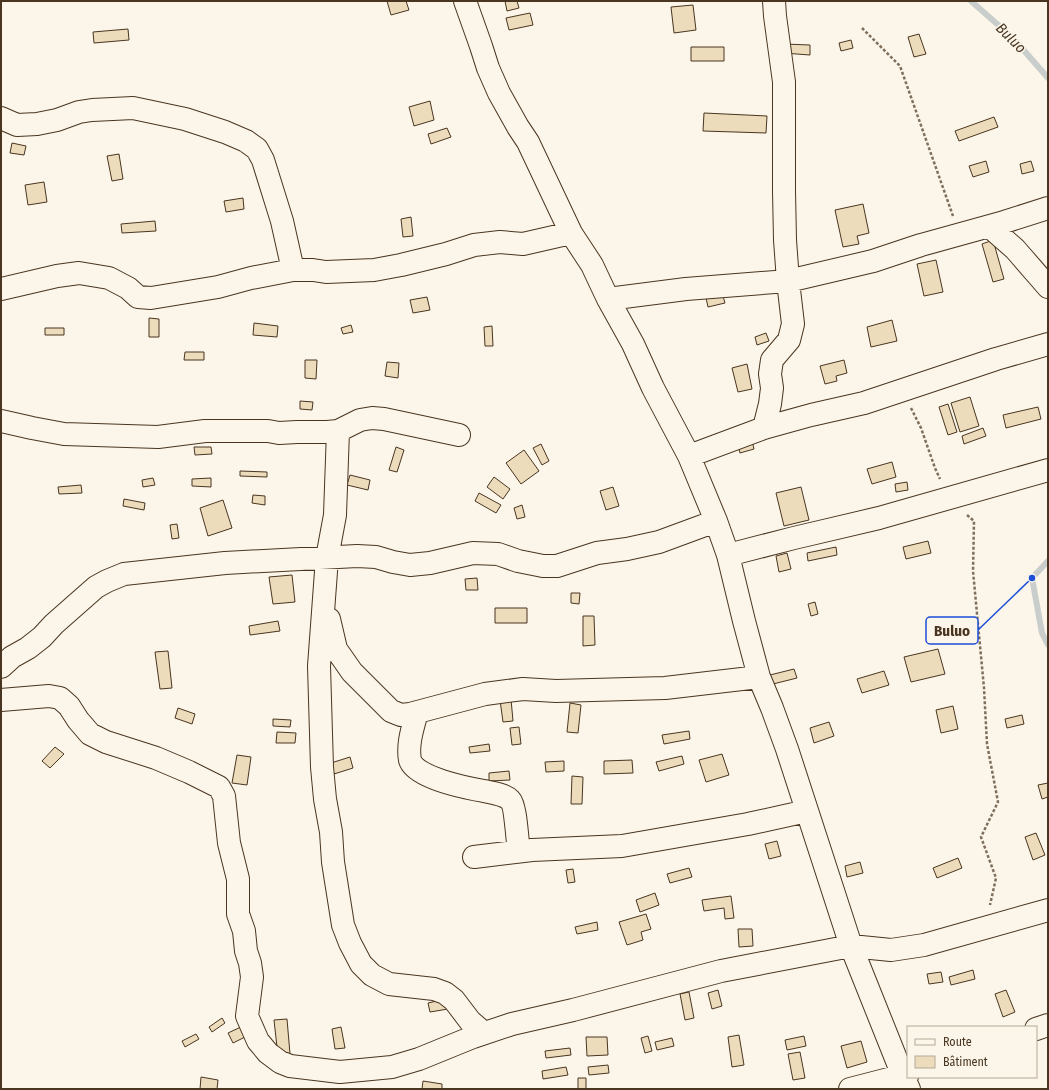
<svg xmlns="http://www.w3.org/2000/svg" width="1049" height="1090" viewBox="0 0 1049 1090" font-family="'Fira Sans Condensed',sans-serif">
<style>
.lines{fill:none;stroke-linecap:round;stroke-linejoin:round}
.stream{stroke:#c9cecd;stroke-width:6}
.building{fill:#ecdcbc;stroke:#4a3520}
.minor-casing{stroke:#4a3520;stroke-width:24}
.path{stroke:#7f6f5c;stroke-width:2.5;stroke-dasharray:3 2;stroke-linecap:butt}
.minor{stroke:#fbf6e9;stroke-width:22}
.labels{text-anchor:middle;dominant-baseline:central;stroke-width:3;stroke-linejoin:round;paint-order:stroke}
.water-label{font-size:15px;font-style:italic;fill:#4a3520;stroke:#fbf6e9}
.leader{fill:none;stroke:#1d4ed8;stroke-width:1.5}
.callout-dot{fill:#1d4ed8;stroke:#fbf6e9;stroke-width:1.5}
.callout{fill:#fbf6e9;stroke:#1d4ed8;stroke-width:1.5}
.callout-label{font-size:15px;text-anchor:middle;font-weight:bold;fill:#4a3520}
</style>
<rect width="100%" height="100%" fill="#fbf6e9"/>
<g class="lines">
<path class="stream" d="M 971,1 L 1013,38 L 1048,78
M 1048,561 L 1032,578 L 1042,633 L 1048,645"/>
</g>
<path class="building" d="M 387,1 L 406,1 L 409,10 L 391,15 Z
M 505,1 L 517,1 L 519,8 L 507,11 Z
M 693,5 L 696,30 L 674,33 L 671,7 Z
M 530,13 L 533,25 L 509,30 L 506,18 Z
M 128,29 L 129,40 L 94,43 L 93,32 Z
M 919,34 L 926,54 L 914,57 L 908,37 Z
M 851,40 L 853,48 L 841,51 L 839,43 Z
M 784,44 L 810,45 L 810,55 L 783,53 Z
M 691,47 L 724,47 L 724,61 L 691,61 Z
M 430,101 L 434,120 L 414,126 L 409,107 Z
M 704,113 L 767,116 L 766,133 L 703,131 Z
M 994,117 L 998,127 L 959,141 L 955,131 Z
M 447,128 L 451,137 L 431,144 L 428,134 Z
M 12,143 L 26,146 L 24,155 L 10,153 Z
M 119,154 L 123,179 L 112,181 L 107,156 Z
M 986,161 L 989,172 L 973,177 L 969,166 Z
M 1031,161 L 1034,171 L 1022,174 L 1020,164 Z
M 44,182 L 47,202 L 28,205 L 25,185 Z
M 243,198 L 244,209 L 226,212 L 224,201 Z
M 863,204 L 869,233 L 857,236 L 859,244 L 843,247 L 835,210 Z
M 411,217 L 413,236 L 403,237 L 401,219 Z
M 155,221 L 156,231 L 122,233 L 121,224 Z
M 993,240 L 1004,279 L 993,282 L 982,244 Z
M 936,260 L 943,292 L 924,296 L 917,264 Z
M 721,289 L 725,303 L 708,307 L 705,293 Z
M 427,297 L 430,310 L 413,313 L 410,300 Z
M 149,318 L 159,319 L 159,337 L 149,337 Z
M 892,320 L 897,341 L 871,347 L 867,327 Z
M 254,323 L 278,326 L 277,337 L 253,335 Z
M 351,325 L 353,332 L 343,334 L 341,328 Z
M 492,326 L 493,346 L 485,346 L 484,327 Z
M 45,328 L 64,328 L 64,335 L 45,335 Z
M 766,333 L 769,341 L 757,345 L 755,337 Z
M 185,352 L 204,352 L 204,360 L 184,360 Z
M 305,360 L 317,360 L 316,379 L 305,378 Z
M 844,360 L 847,373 L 836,376 L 837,381 L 825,384 L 820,366 Z
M 387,362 L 399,363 L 398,378 L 385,376 Z
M 747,364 L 752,389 L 738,392 L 732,368 Z
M 970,397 L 979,426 L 960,432 L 951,403 Z
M 300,401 L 313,402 L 312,410 L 300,409 Z
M 948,404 L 957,432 L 948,435 L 939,407 Z
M 1038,407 L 1041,419 L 1006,428 L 1003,415 Z
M 983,428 L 986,436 L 964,444 L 962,436 Z
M 751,436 L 754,449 L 740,453 L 737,440 Z
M 541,444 L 549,461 L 542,465 L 533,448 Z
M 194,447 L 211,447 L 212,454 L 195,455 Z
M 396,447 L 404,450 L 397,472 L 389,470 Z
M 524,450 L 539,471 L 521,484 L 506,463 Z
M 892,462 L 896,477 L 872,484 L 867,469 Z
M 240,471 L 267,472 L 267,477 L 240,476 Z
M 350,475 L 370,480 L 368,490 L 347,485 Z
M 494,477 L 510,489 L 503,499 L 487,487 Z
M 153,478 L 155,485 L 143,487 L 142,480 Z
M 211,478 L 211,487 L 192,486 L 192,479 Z
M 907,482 L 908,490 L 896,492 L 895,484 Z
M 81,485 L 82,493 L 59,494 L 58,487 Z
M 613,487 L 619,506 L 606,510 L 600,491 Z
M 801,487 L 809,520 L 784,526 L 776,493 Z
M 479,493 L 501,505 L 496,513 L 475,501 Z
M 253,495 L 265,496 L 265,505 L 252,503 Z
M 124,499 L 145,503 L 144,510 L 123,506 Z
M 223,500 L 232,528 L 208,536 L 200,508 Z
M 522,505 L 525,517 L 517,519 L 514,508 Z
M 177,524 L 179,538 L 172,539 L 170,525 Z
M 928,541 L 931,553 L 906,559 L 903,547 Z
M 836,547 L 837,555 L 808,561 L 807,553 Z
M 787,553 L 791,569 L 779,572 L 776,556 Z
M 292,575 L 295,602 L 273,604 L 269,577 Z
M 477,578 L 478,590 L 466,590 L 465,579 Z
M 571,593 L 580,593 L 579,604 L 571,603 Z
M 815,602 L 818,614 L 811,616 L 808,604 Z
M 495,608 L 527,608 L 527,623 L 495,623 Z
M 583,616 L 594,616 L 595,645 L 583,646 Z
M 278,621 L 280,631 L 250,635 L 249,626 Z
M 938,649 L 945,674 L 911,682 L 904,657 Z
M 168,651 L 172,688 L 160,689 L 155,652 Z
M 794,669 L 797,678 L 773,684 L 770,675 Z
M 884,671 L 889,685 L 862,693 L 857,679 Z
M 511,699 L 513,721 L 503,722 L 500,700 Z
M 570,703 L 581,705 L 578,733 L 567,732 Z
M 953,706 L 958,729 L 941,733 L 936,710 Z
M 178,708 L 195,714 L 192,724 L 175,718 Z
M 1022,715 L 1024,724 L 1007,728 L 1005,719 Z
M 273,719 L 291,720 L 290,727 L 273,726 Z
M 829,722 L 834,736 L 814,743 L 810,728 Z
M 519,727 L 521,744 L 512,745 L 510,728 Z
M 689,731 L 690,739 L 664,744 L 662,735 Z
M 277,732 L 296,733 L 295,743 L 276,743 Z
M 489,744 L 490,751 L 470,753 L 469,747 Z
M 55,747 L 64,754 L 50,768 L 42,761 Z
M 722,754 L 729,775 L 706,782 L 699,760 Z
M 237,755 L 251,757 L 247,785 L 232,783 Z
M 682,756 L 684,764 L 659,771 L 656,762 Z
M 350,757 L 353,768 L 334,774 L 331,763 Z
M 632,760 L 633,773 L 604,774 L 604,761 Z
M 564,761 L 564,771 L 546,772 L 545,762 Z
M 509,771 L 510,780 L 489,781 L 489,773 Z
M 572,776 L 583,777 L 582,804 L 571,804 Z
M 1048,783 L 1048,797 L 1042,799 L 1038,785 Z
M 1036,833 L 1045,855 L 1033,860 L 1025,837 Z
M 777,841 L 781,856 L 769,859 L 765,844 Z
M 958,858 L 962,868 L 937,878 L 933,868 Z
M 860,862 L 863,873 L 847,877 L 845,866 Z
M 689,868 L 692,877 L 670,883 L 667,874 Z
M 573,869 L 575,882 L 568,883 L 566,870 Z
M 655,893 L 659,905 L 640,912 L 636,900 Z
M 731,896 L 734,918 L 725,919 L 724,908 L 704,911 L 702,900 Z
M 646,914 L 651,929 L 641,932 L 643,940 L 627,945 L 619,922 Z
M 597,922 L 598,930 L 577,934 L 575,927 Z
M 738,929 L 752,929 L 753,946 L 739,947 Z
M 973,970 L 975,979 L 951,985 L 949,977 Z
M 941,972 L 943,982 L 929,984 L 927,974 Z
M 718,990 L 722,1006 L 712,1009 L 708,993 Z
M 1006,990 L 1015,1012 L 1003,1017 L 995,994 Z
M 689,992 L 694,1018 L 685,1020 L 680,994 Z
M 446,999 L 448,1009 L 430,1012 L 428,1003 Z
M 222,1018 L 225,1023 L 212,1032 L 209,1027 Z
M 287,1019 L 290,1054 L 278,1056 L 274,1020 Z
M 243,1026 L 247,1036 L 233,1043 L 228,1033 Z
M 341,1027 L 345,1048 L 335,1049 L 332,1029 Z
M 196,1034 L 199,1039 L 185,1047 L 182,1041 Z
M 739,1035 L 744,1065 L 732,1067 L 728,1037 Z
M 648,1036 L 652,1051 L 645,1053 L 641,1038 Z
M 804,1036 L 806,1046 L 787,1050 L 785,1040 Z
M 586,1037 L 607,1037 L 608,1055 L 587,1056 Z
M 672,1038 L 674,1046 L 657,1050 L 655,1042 Z
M 861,1041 L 867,1062 L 847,1068 L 841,1046 Z
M 570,1048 L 571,1055 L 546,1058 L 545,1051 Z
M 800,1052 L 805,1078 L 793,1080 L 788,1054 Z
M 608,1065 L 609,1073 L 589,1075 L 588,1067 Z
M 566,1067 L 568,1075 L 543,1079 L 542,1071 Z
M 201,1077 L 218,1080 L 217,1089 L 200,1089 Z
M 578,1078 L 586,1078 L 586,1089 L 578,1089 Z
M 423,1081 L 442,1084 L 442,1089 L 422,1089 Z"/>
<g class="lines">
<g class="minor-casing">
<path id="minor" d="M 465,1 L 481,46 L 488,68 L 499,93 L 518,127 L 528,142 L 571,233 L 592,265 L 608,299 L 633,344 L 653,388 L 689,456 L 716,521 L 728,555 L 744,621 L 759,677 L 772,708 L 787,749 L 851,946 L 903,1076 L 909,1089
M 1,118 L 17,125 L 37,124 L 57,120 L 79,112 L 92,110 L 133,108 L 185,119 L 225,132 L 246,141 L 257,149 L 263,160 L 282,221 L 293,270
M 990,227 L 1015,249 L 1048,287
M 1,289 L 57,276 L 79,273 L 109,278 L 128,288 L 138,297 L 151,298 L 218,287 L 251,278 L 293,270 L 313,270 L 326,272 L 374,270 L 401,265 L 446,254 L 474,245 L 500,242 L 523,244 L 571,233
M 608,299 L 686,289 L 788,281 L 873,261 L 921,245 L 1004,222 L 1048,208
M 1,421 L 32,428 L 64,434 L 158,437 L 205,431 L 268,431 L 279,433 L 297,432 L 327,432 L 338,431 L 360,420 L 372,418 L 384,419 L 459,435
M 764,428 L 770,404 L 772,388 L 770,374 L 772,360 L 789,340 L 793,324 L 788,281 L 785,240 L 784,191 L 784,82 L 775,16 L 774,1
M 338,431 L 335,515 L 327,558 L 319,666 L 322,767 L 325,799 L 331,832 L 333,862 L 343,925 L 350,943 L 361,964 L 372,975 L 389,984 L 434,989 L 445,993 L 454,1000 L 470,1021 L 484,1033
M 689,456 L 764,428 L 811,415 L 864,403 L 996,359 L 1048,344
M 728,555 L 794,538 L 879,518 L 1048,470
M 329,619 L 336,649 L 352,672 L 391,711 L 401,715 L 410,714 L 485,694 L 523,689 L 556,691 L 665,688 L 759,677
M 1,667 L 12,657 L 28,648 L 42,637 L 54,624 L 96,587 L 107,581 L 124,574 L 225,563 L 357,556 L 376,557 L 393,562 L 410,565 L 430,563 L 473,553 L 498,554 L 518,561 L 543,566 L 557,566 L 597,553 L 627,549 L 659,542 L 716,521
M 1,700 L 49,696 L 60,698 L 69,706 L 78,720 L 90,734 L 106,742 L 156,758 L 189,772 L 219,787 L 224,796 L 229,843 L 238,879 L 238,914 L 244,931 L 246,951 L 250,963 L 252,977 L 247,1016 L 258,1041 L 268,1053 L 280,1062 L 290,1066 L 340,1072 L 392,1067 L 419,1059 L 473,1037 L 512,1024 L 573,1010 L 721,971 L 851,946 L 891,950 L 924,945 L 1048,910
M 417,712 C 413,727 407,744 410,760 C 415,778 467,788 484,791 C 492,793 504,794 510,800 C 516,806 517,840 519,851
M 474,857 L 532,850 L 622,846 L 748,824 L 807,811
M 1036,1029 L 1048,1025
M 850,1089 L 908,1074"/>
</g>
<path class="path" d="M 862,28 L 900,66 L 953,216
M 911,408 L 921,428 L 935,468 L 940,479
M 967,515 L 974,521 L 973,571 L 984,688 L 987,744 L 998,802 L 981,837 L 996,878 L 990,905"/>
<use href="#minor" class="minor"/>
</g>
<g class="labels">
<g class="water-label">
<text transform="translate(1011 38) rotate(45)">Buluo</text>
</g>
</g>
<path class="leader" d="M1032 578L978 630"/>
<circle class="callout-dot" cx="1032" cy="578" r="4"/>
<rect class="callout" x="926" y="617" width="52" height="27" rx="4"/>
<g class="callout-label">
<text x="952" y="636">Buluo</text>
</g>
<rect width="1049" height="1090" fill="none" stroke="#4a3520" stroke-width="4"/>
<rect x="907" y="1026" width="130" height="52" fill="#fbf6e9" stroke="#b4a999"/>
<rect x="915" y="1039" width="20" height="6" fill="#fbf6e9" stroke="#b4a999"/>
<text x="943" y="1046" font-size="12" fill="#4a3520">Route</text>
<rect x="915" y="1056" width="20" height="12" fill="#ecdcbc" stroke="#b4a999"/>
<text x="943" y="1066" font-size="12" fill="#4a3520">Bâtiment</text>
</svg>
